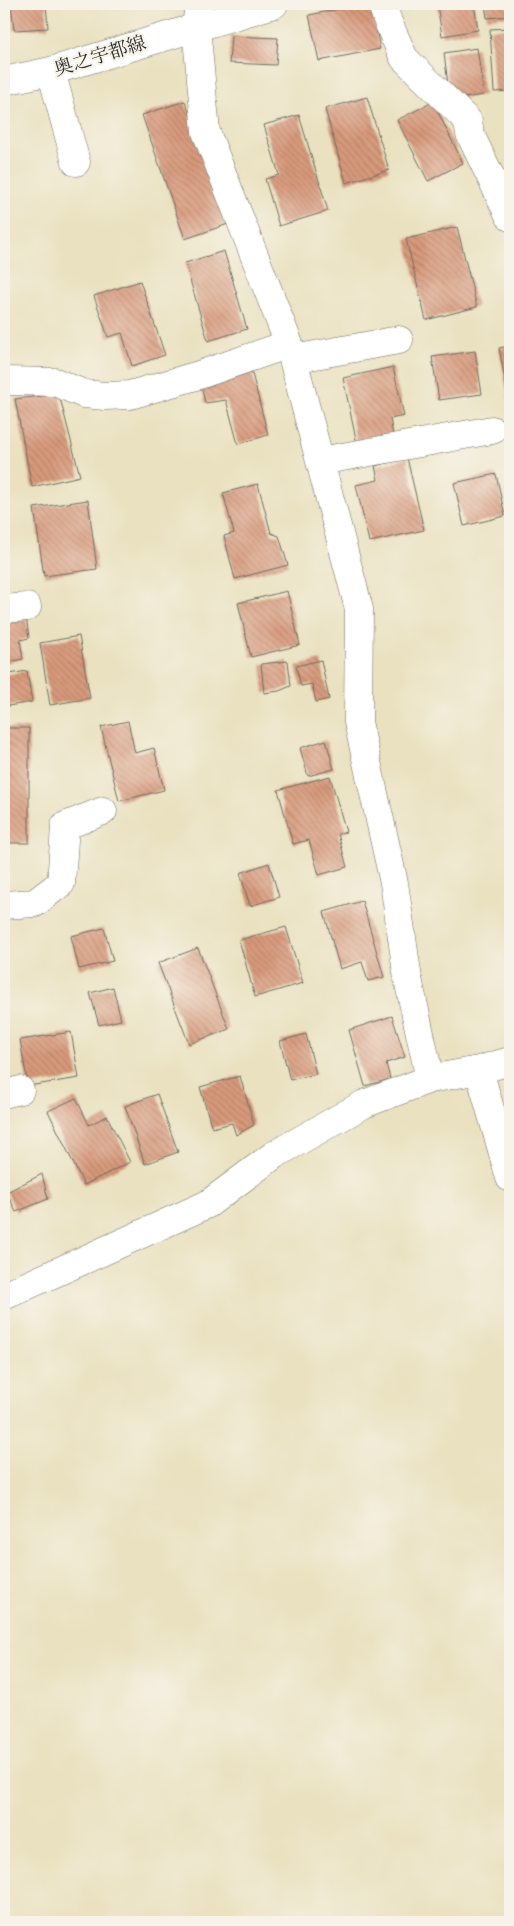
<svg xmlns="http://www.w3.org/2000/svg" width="514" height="1926" viewBox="0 0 514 1926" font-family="Cardo,'Noto Serif JP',serif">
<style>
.building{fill:url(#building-back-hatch)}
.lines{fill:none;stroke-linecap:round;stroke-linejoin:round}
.minor-casing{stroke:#6e6b5f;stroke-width:29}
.minor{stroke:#fff;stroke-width:28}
.labels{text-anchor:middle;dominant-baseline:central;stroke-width:4.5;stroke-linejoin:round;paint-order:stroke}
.street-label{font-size:19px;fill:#2b2b2b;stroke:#f7f3e8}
</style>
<defs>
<pattern id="building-back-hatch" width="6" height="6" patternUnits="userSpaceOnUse" patternTransform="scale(1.25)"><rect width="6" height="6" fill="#d99a7c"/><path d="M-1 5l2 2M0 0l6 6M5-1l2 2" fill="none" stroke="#b07e66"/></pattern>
</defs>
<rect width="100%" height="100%" fill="#f7f3e8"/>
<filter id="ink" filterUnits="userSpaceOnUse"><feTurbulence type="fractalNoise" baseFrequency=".02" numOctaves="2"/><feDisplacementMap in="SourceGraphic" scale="10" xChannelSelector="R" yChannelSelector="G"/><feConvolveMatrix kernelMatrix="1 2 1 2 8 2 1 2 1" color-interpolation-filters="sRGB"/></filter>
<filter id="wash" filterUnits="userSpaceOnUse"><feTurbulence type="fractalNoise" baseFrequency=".0096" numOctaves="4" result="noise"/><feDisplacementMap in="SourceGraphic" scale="20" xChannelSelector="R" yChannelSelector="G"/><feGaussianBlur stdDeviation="1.12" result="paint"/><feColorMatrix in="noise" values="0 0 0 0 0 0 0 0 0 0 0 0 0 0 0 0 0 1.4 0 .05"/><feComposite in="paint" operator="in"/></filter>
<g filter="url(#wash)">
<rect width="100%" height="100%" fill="#e9e1bf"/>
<g id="blocks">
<path class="building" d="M 11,4 L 46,4 L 48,28 L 14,30 Z
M 365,4 L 371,4 L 380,49 L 319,61 L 309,15 Z
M 437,4 L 474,4 L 478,30 L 442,36 Z
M 485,4 L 508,4 L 510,16 L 487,18 Z
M 510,28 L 510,91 L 494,92 L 490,29 Z
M 231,36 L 278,38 L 276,65 L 229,63 Z
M 477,48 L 484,95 L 450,100 L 444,53 Z
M 367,97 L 389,170 L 346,183 L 325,109 Z
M 185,101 L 228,224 L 185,239 L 142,115 Z
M 433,102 L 463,163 L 428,181 L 397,120 Z
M 299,115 L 328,211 L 279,226 L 265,179 L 279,175 L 264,125 Z
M 457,227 L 477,307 L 426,320 L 406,239 Z
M 224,251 L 247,329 L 208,341 L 185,263 Z
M 140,281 L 165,355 L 132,366 L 122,333 L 108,337 L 94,296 Z
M 510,346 L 510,402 L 509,402 L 499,348 Z
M 475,351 L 482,394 L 439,400 L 432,357 Z
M 249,362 L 268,435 L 238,444 L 226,400 L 205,403 L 199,375 Z
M 393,367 L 404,416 L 390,419 L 393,435 L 357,444 L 343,378 Z
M 59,394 L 80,476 L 32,487 L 15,399 Z
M 407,458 L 424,530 L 369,542 L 356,485 L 378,480 L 375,466 Z
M 496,474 L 505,516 L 464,526 L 454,483 Z
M 258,484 L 271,533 L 279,536 L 288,565 L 235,579 L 224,536 L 234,533 L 223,493 Z
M 88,500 L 97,569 L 44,576 L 34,508 Z
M 287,591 L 300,645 L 251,657 L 238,603 Z
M 26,616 L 29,638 L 20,640 L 23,659 L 4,663 L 4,620 Z
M 79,636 L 90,698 L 50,705 L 40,643 Z
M 321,660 L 329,699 L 316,702 L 312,684 L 301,686 L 296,666 Z
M 288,661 L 291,686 L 279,691 L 264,693 L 261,664 Z
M 27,671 L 32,702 L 8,706 L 4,675 Z
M 128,721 L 135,753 L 154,748 L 164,790 L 119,801 L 101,727 Z
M 4,728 L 29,728 L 29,843 L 4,843 Z
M 326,740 L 334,769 L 308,776 L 300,748 Z
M 330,776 L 346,832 L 338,834 L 347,867 L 319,875 L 309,840 L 293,844 L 278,790 Z
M 269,863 L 279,897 L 250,906 L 240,873 Z
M 362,901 L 384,977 L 368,981 L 362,962 L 340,969 L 324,912 Z
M 286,927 L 303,983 L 255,997 L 239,940 Z
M 104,928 L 113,961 L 79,969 L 71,936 Z
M 198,948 L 229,1029 L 189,1044 L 158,963 Z
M 113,987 L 121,1020 L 99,1025 L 90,993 Z
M 392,1016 L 405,1057 L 386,1063 L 390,1079 L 365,1086 L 349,1030 Z
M 71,1032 L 79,1078 L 28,1086 L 20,1040 Z
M 306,1034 L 316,1074 L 290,1080 L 280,1041 Z
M 240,1076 L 254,1125 L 236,1135 L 232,1123 L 212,1128 L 200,1087 Z
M 157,1094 L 178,1152 L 145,1164 L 125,1106 Z
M 76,1098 L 89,1125 L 107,1116 L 130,1162 L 84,1185 L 48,1111 Z
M 42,1174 L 48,1199 L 16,1212 L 7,1192 Z"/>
</g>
</g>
<g filter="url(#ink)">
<use href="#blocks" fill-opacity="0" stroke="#6e6b5f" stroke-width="1"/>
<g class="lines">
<g class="minor-casing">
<path id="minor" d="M 199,4 L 196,27 L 206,132 L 289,344 L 359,609 L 358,722 L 394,883 L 408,979 L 430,1079
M 382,4 L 388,22 L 404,58 L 468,121 L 470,134 L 510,217
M 51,71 L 76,162
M 4,81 L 51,71 L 274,4
M 293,359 L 399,340
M 4,381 L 55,382 L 84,394 L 105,396 L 130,395 L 199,375 L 289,344
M 320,461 L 492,430
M 4,609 L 27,607
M 4,905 L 35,903 L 61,883 L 65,826 L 103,811
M 479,1070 L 510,1178
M 4,1094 L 20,1090
M 4,1296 L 208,1204 L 274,1155 L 364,1104 L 430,1079 L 479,1070 L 510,1061"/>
</g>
<use href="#minor" class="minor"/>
</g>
</g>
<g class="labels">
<g class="street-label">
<text transform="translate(100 56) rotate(-17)">奥之宇都線</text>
</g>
</g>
<rect width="514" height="1926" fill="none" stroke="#f7f3e8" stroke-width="20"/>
</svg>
